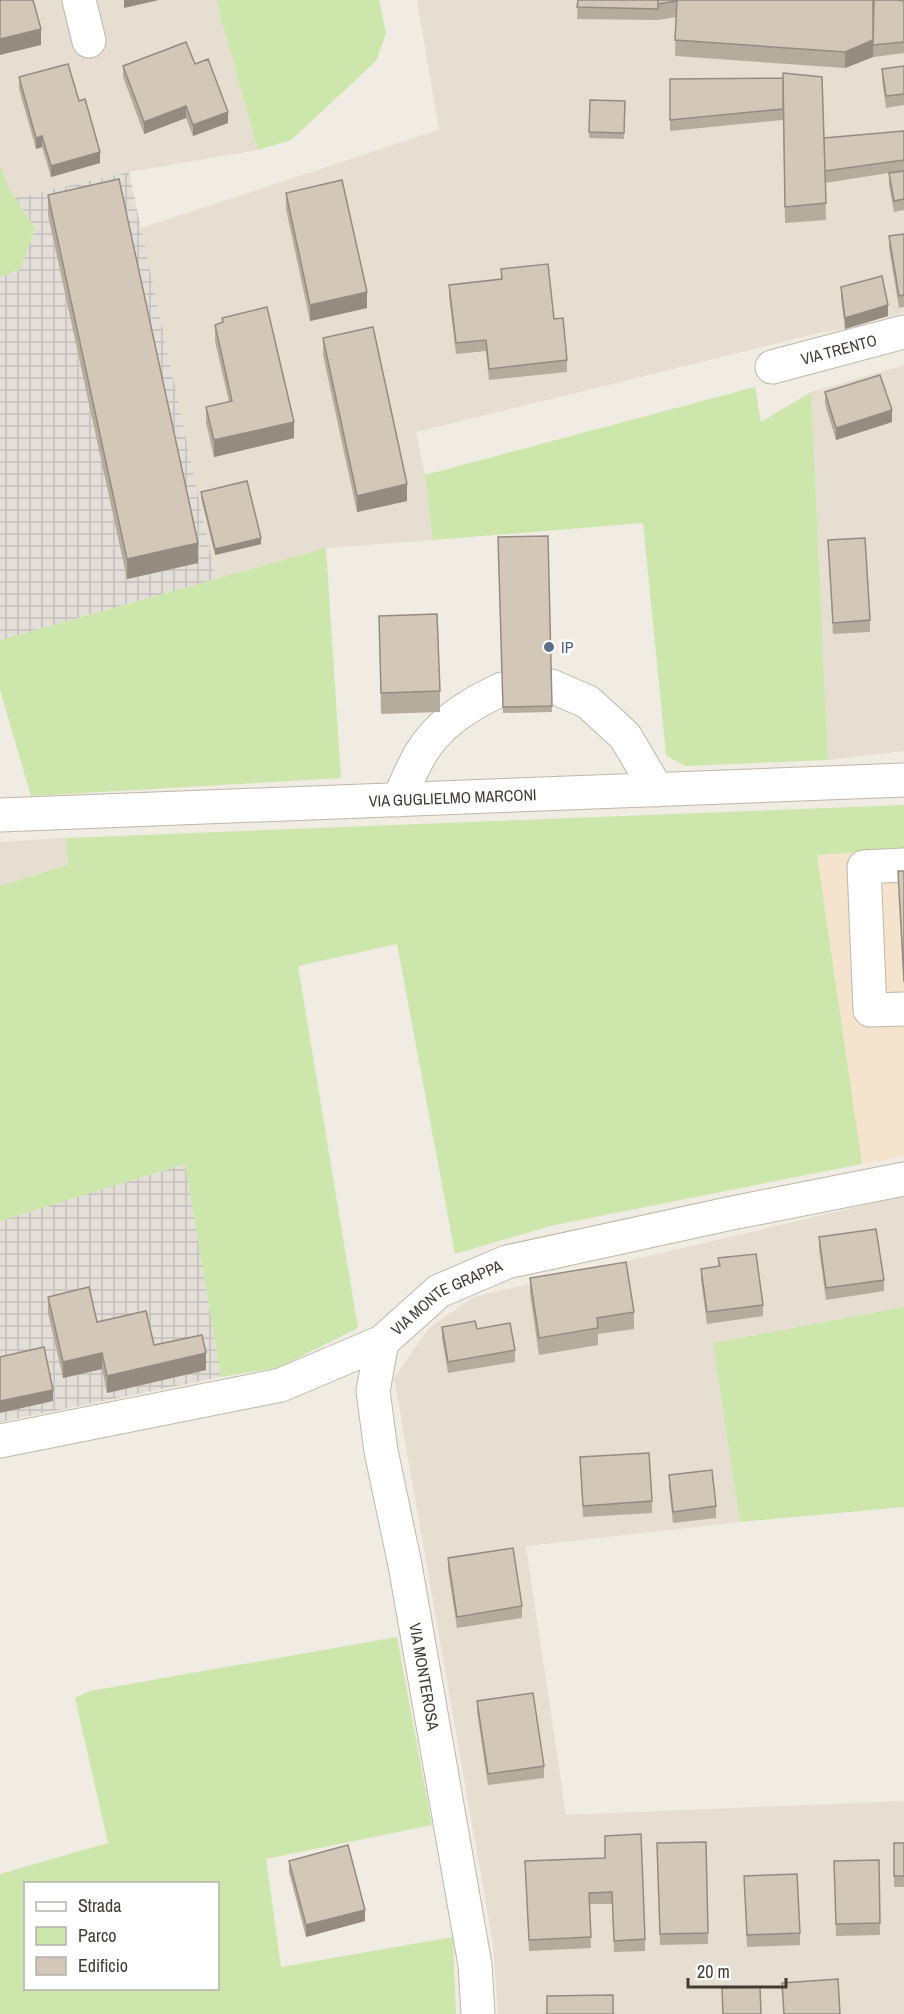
<svg xmlns="http://www.w3.org/2000/svg" width="904" height="2014" viewBox="0 0 904 2014" font-family="'Archivo Narrow',sans-serif">
<style>
.residential{fill:#e5ded1}
.commercial{fill:#f4e3cd}
.industrial{fill:url(#industrial-grid)}
.green{fill:#cce6ab;fill-rule:evenodd}
.lines{fill:none;stroke-linecap:round;stroke-linejoin:round}
.minor-casing{stroke:#bfb7a8;stroke-width:35}
.minor{stroke:#fff;stroke-width:33}
.wall{fill:#b5ac9e}
.shaded-wall{fill:#948c81}
.building{fill:#d3c8b8;stroke:#948c81;stroke-width:1.5}
.service-dot{fill:#5c6f8a;stroke:#fff;stroke-width:2}
.labels{text-anchor:middle;dominant-baseline:central;stroke-width:5;stroke-linejoin:round;paint-order:stroke}
.street-label{font-size:16px;fill:#433c33;stroke:#fff}
.service-label{font-size:16px;fill:#4e5e75;stroke:#fff;text-anchor:start}
</style>
<defs>
<pattern id="industrial-grid" width="8" height="8" patternUnits="userSpaceOnUse" patternTransform="scale(1.5)"><rect width="8" height="8" fill="#e3ded8"/><path d="M0 4h8M4 0v8" fill="none" stroke="#c4bfba"/></pattern>
</defs>
<rect width="100%" height="100%" fill="#f1ece3"/>
<path class="residential" d="M 0,0 L 216,0 L 258,150 L 129,172 L 15,198 L 9,189 L 0,164 Z
M 417,0 L 742,0 L 904,12 L 904,312 L 845,329 L 823,332 L 416,432 L 425,475 L 433,540 L 326,548 L 216,579 L 141,228 L 439,130 Z
M 904,365 L 904,751 L 828,760 L 811,392 Z
M 66,838 L 68,865 L 0,886 L 0,842 Z
M 904,1196 L 904,1307 L 713,1343 L 740,1522 L 526,1546 L 566,1815 L 904,1801 L 904,2014 L 498,2014 L 493,1944 L 394,1378 L 429,1328 L 474,1297 Z"/>
<path class="commercial" d="M 904,848 L 904,1156 L 862,1164 L 817,854 Z"/>
<path class="industrial" d="M 129,172 L 216,579 L 0,640 L 0,277 L 21,269 L 35,228 L 15,198 Z
M 185,1164 L 221,1377 L 0,1422 L 0,1221 Z"/>
<path class="green" d="M 216,0 L 379,0 L 386,33 L 376,61 L 291,140 L 258,150 Z
M 0,164 L 9,189 L 35,228 L 21,269 L 0,277 Z
M 755,387 L 761,422 L 811,392 L 828,760 L 685,766 L 666,755 L 643,523 L 433,540 L 425,475 Z
M 326,548 L 341,778 L 31,796 L 0,690 L 0,640 Z
M 904,805 L 904,848 L 817,855 L 862,1164 L 550,1226 L 455,1254 L 397,944 L 298,966 L 358,1328 L 280,1367 L 221,1377 L 185,1164 L 0,1221 L 0,886 L 68,865 L 66,838 Z
M 904,1307 L 904,1507 L 740,1522 L 713,1343 Z
M 397,1637 L 432,1825 L 266,1859 L 281,1967 L 453,1937 L 456,2014 L 0,2014 L 0,1874 L 108,1843 L 75,1698 L 90,1691 ZM 26,1884 L 218,1884 L 218,1988 L 26,1988 Z"/>
<g class="lines">
<g class="minor-casing">
<g id="minor">
<path d="M 79,0 L 89,41"/>
<path id="s1" d="M 772,367 L 904,332"/>
<path d="M 551,686 L 588,702 L 625,736 L 657,790"/>
<path d="M 398,800 C 406,785 412,768 421,753 C 440,722 470,704 502,689"/>
<path id="s2" d="M 0,815 L 904,780"/>
<path d="M 904,865 L 864,867 L 870,1010 L 904,1009"/>
<path id="s3" d="M 382,1342 L 373,1391 L 381,1451 L 405,1565 L 475,1965 L 478,2014"/>
<path id="s4" d="M 0,1441 L 281,1385 L 382,1342 L 439,1291 L 507,1262 L 732,1213 L 904,1179"/>
</g>
</g>
<use href="#minor" class="minor"/>
</g>
<path class="wall" d="M 578,0 L 904,1 L 904,53 L 873,57 L 845,68 L 675,56 L 676,17 L 658,20 L 577,19 Z
M 195,64 L 228,123 L 193,136 L 186,118 L 144,134 L 123,77 L 123,66 Z
M 904,66 L 904,105 L 886,108 L 882,80 L 882,69 Z
M 19,77 L 79,101 L 100,163 L 51,177 L 42,147 L 36,149 L 19,89 Z
M 783,78 L 824,138 L 904,131 L 904,210 L 894,212 L 889,185 L 889,173 L 895,172 L 825,183 L 826,220 L 785,223 L 783,120 L 670,131 L 670,79 Z
M 590,100 L 625,101 L 624,139 L 589,138 Z
M 286,193 L 367,308 L 310,321 L 286,209 Z
M 48,195 L 198,563 L 127,579 L 48,215 Z
M 904,234 L 904,307 L 899,308 L 889,248 L 889,236 Z
M 501,269 L 554,319 L 567,360 L 567,372 L 489,380 L 486,351 L 456,354 L 449,296 L 449,285 L 501,279 Z
M 841,287 L 888,316 L 845,329 L 841,298 Z
M 222,318 L 294,438 L 214,457 L 206,423 L 206,407 L 229,402 L 215,341 L 215,325 L 222,323 Z
M 323,338 L 407,501 L 357,512 L 323,355 Z
M 825,392 L 892,422 L 836,440 L 825,404 Z
M 201,492 L 261,544 L 215,555 L 201,498 Z
M 548,536 L 552,712 L 503,713 L 498,537 Z
M 828,540 L 870,620 L 870,632 L 833,634 Z
M 379,616 L 440,691 L 440,712 L 381,714 Z
M 819,1237 L 884,1280 L 884,1291 L 826,1300 L 819,1249 Z
M 718,1258 L 763,1305 L 763,1316 L 707,1324 L 701,1280 L 701,1269 L 718,1266 Z
M 530,1278 L 634,1312 L 634,1329 L 598,1334 L 598,1345 L 539,1355 L 530,1294 Z
M 48,1297 L 97,1322 L 154,1345 L 206,1370 L 107,1393 L 102,1369 L 63,1378 L 48,1313 Z
M 442,1327 L 477,1329 L 515,1350 L 515,1362 L 448,1373 L 442,1338 Z
M 580,1457 L 652,1501 L 652,1513 L 583,1517 Z
M 669,1475 L 716,1506 L 716,1518 L 673,1523 L 669,1487 Z
M 448,1558 L 522,1606 L 522,1618 L 457,1628 L 448,1570 Z
M 477,1701 L 544,1766 L 544,1778 L 488,1785 L 477,1712 Z
M 706,1842 L 708,1944 L 660,1945 L 657,1854 Z
M 894,1843 L 904,1843 L 904,1887 L 894,1887 Z
M 605,1858 L 645,1939 L 645,1951 L 614,1952 L 612,1904 L 590,1904 L 591,1948 L 529,1951 L 525,1861 Z
M 879,1860 L 880,1935 L 836,1936 L 834,1861 Z
M 289,1861 L 365,1921 L 306,1937 L 289,1872 Z
M 744,1876 L 800,1933 L 800,1945 L 747,1947 Z"/>
<path class="shaded-wall" d="M 124,0 L 159,0 L 124,8 Z
M 41,29 L 41,45 L 0,55 L 0,39 Z
M 873,40 L 873,57 L 845,68 L 845,52 Z
M 186,106 L 186,118 L 144,134 L 144,122 Z
M 228,112 L 228,123 L 193,136 L 193,125 Z
M 42,136 L 42,147 L 36,149 L 36,138 Z
M 100,152 L 100,163 L 51,177 L 51,166 Z
M 367,292 L 367,308 L 310,321 L 310,305 Z
M 888,305 L 888,316 L 845,329 L 845,318 Z
M 892,410 L 892,422 L 836,440 L 836,428 Z
M 294,422 L 294,438 L 214,457 L 214,440 Z
M 407,484 L 407,501 L 357,512 L 357,496 Z
M 261,538 L 261,544 L 215,555 L 215,549 Z
M 198,543 L 198,563 L 127,579 L 127,559 Z
M 102,1353 L 102,1369 L 63,1378 L 63,1362 Z
M 206,1353 L 206,1370 L 107,1393 L 107,1376 Z
M 53,1390 L 53,1401 L 0,1413 L 0,1401 Z
M 365,1910 L 365,1921 L 306,1937 L 306,1925 Z"/>
<path class="building" d="M 0,0 L 33,0 L 41,29 L 0,39 Z
M 578,0 L 658,0 L 658,9 L 577,7 Z
M 658,0 L 873,0 L 873,40 L 845,52 L 675,40 L 677,1 L 658,4 Z
M 874,0 L 897,0 L 904,1 L 904,42 L 873,45 Z
M 186,42 L 195,64 L 208,59 L 228,112 L 193,125 L 186,106 L 144,122 L 123,66 Z
M 68,64 L 79,101 L 85,99 L 100,152 L 51,166 L 42,136 L 36,138 L 19,77 Z
M 904,66 L 904,94 L 886,96 L 882,69 Z
M 783,73 L 822,77 L 826,203 L 785,207 Z
M 783,78 L 783,109 L 670,120 L 670,79 Z
M 590,100 L 625,101 L 624,133 L 589,132 Z
M 904,131 L 904,160 L 825,171 L 824,138 Z
M 904,171 L 904,199 L 894,201 L 889,173 Z
M 119,179 L 198,543 L 127,559 L 48,195 Z
M 342,180 L 367,292 L 310,305 L 286,193 Z
M 904,234 L 904,295 L 899,296 L 889,236 Z
M 548,264 L 554,319 L 563,318 L 567,360 L 489,369 L 486,340 L 456,343 L 449,285 L 502,279 L 501,269 Z
M 882,276 L 888,305 L 845,318 L 841,287 Z
M 267,307 L 294,422 L 214,440 L 206,407 L 232,401 L 215,325 L 223,322 L 222,318 Z
M 373,327 L 407,484 L 357,496 L 323,338 Z
M 880,375 L 892,410 L 836,428 L 825,392 Z
M 247,481 L 261,538 L 215,549 L 201,492 Z
M 548,536 L 552,706 L 503,707 L 498,537 Z
M 865,538 L 870,620 L 833,623 L 828,540 Z
M 437,614 L 440,691 L 381,693 L 379,616 Z
M 898,871 L 904,871 L 904,982 Z
M 876,1229 L 884,1280 L 826,1288 L 819,1237 Z
M 756,1254 L 763,1305 L 707,1312 L 701,1269 L 720,1266 L 718,1258 Z
M 626,1262 L 634,1312 L 597,1318 L 598,1328 L 539,1338 L 530,1278 Z
M 89,1287 L 97,1322 L 146,1311 L 154,1345 L 202,1335 L 206,1353 L 107,1376 L 102,1353 L 63,1362 L 48,1297 Z
M 475,1321 L 477,1329 L 510,1323 L 515,1350 L 448,1362 L 442,1327 Z
M 44,1347 L 53,1390 L 0,1401 L 0,1357 Z
M 649,1453 L 652,1501 L 583,1506 L 580,1457 Z
M 712,1470 L 716,1506 L 673,1512 L 669,1475 Z
M 513,1548 L 522,1606 L 457,1617 L 448,1558 Z
M 533,1693 L 544,1766 L 488,1774 L 477,1701 Z
M 641,1834 L 645,1939 L 614,1941 L 612,1892 L 589,1893 L 591,1937 L 529,1940 L 525,1861 L 605,1858 L 605,1836 Z
M 706,1842 L 708,1933 L 660,1934 L 657,1843 Z
M 894,1843 L 904,1843 L 904,1876 L 894,1876 Z
M 348,1845 L 365,1910 L 306,1925 L 289,1861 Z
M 879,1860 L 880,1923 L 836,1924 L 834,1861 Z
M 797,1874 L 800,1933 L 747,1935 L 744,1876 Z
M 838,1979 L 840,2014 L 784,2014 L 782,1983 Z
M 760,1987 L 761,2014 L 723,2014 L 722,1988 Z
M 613,1995 L 613,2014 L 547,2014 L 547,1996 Z"/>
<circle class="service-dot" cx="549" cy="647" r="6"/>
<g class="labels">
<g class="street-label">
<text stroke="none"><textPath href="#s1" startOffset="69">VIA TRENTO</textPath></text>
<text stroke="none"><textPath href="#s2" startOffset="453">VIA GUGLIELMO MARCONI</textPath></text>
<text stroke="none"><textPath href="#s4" startOffset="476">VIA MONTE GRAPPA</textPath></text>
<text stroke="none"><textPath href="#s3" startOffset="340">VIA MONTEROSA</textPath></text>
</g>
<g class="service-label">
<text x="561" y="647">IP</text>
</g>
</g>
<rect x="24" y="1882" width="195" height="108" fill="#ffffff" stroke="#b4b1ad" stroke-width="1.5"/>
<rect x="36" y="1902" width="30" height="9" fill="#ffffff" stroke="#b4b1ad" stroke-width="1.5"/>
<text x="78" y="1912" font-size="18" fill="#433c33">Strada</text>
<rect x="36" y="1927" width="30" height="18" fill="#cce6ab" stroke="#b4b1ad" stroke-width="1.5"/>
<text x="78" y="1942" font-size="18" fill="#433c33">Parco</text>
<rect x="36" y="1957" width="30" height="18" fill="#d3c8b8" stroke="#b4b1ad" stroke-width="1.5"/>
<text x="78" y="1972" font-size="18" fill="#433c33">Edificio</text>
<path d="M688 1978v9h98v-9" fill="none" stroke="#433c33" stroke-width="3"/>
<text x="697" y="1978" font-size="18" fill="#433c33" stroke="#ffffff" stroke-width="4.5" paint-order="stroke">20 m</text>
</svg>
